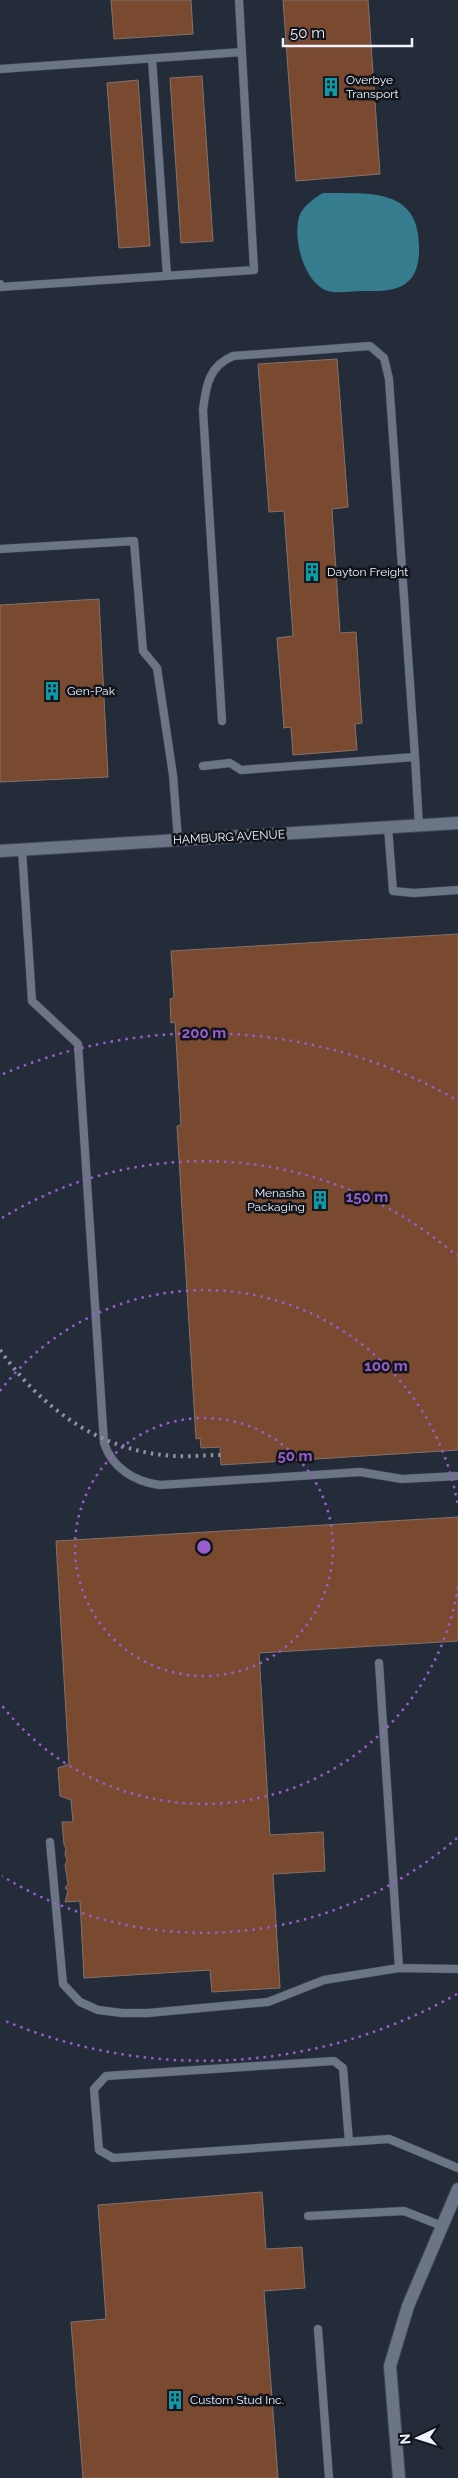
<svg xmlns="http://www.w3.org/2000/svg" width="458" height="2478" viewBox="0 0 458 2478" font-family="Raleway,sans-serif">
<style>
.water{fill:#357d8e}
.building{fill:#794930;stroke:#857269}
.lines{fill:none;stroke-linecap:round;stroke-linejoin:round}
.lane-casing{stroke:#434a56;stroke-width:9}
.street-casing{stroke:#434a56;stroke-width:14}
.secondary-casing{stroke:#434a56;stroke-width:14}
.lane{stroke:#6c7586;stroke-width:8}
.street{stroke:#6c7586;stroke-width:12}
.secondary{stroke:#6c7586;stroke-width:12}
.rail{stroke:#8d949f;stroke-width:4;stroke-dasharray:2.5 5;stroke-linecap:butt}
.ring{fill:none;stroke:#985ece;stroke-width:2.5;stroke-dasharray:2.5 5}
.labels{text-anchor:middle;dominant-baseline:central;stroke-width:5;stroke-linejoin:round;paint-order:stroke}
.poi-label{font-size:12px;fill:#eef3fd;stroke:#11141b;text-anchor:start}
.street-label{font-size:12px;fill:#eef3fd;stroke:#11141b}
.centre{fill:#985ece;stroke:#11141b;stroke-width:2.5}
.ring-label{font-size:15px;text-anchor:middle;font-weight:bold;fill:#985ece;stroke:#11141b;stroke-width:5;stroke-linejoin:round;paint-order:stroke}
</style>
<rect width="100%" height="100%" fill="#242c3a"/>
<path class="water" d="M 323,193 C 369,194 421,186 419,251 C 419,265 415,279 402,286 C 389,292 374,291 361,291 C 350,291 333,295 323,289 C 303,277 293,239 299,217 C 302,207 314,198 323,193 Z"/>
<path class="building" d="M 111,0 L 191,0 L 193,34 L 114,39 Z
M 283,0 L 368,0 L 380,174 L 296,181 Z
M 202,76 L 213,241 L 181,243 L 170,78 Z
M 138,80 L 150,246 L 119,248 L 107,83 Z
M 337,359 L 348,507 L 332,509 L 340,633 L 356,632 L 362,723 L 355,724 L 357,750 L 293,755 L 291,727 L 284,728 L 277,638 L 293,636 L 284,511 L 269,512 L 258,364 Z
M 99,599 L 108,777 L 0,782 L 0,605 Z
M 458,934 L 458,1450 L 221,1465 L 220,1447 L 201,1448 L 200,1438 L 196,1439 L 177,1126 L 181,1125 L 175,1022 L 171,1023 L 170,999 L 174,998 L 171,951 Z
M 458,1517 L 458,1641 L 259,1653 L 270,1835 L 323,1832 L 325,1871 L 273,1874 L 280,1988 L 212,1992 L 210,1970 L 84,1978 L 80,1901 L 65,1902 L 68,1891 L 65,1888 L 68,1884 L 65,1865 L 67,1861 L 65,1854 L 66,1848 L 64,1845 L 62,1822 L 73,1822 L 71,1800 L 60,1796 L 58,1768 L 69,1764 L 56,1541 Z
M 262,2192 L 266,2249 L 302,2247 L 305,2288 L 264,2291 L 278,2478 L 83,2478 L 71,2322 L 106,2319 L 98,2205 Z"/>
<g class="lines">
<g class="lane-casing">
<path id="lane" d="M 152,58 L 167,276
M 0,69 L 242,52
M 0,284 L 0,287 L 254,270 L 239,0
M 0,549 L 134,541 L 143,651 L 157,668 L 173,775 L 178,840
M 222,721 L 203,410 C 206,385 209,366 233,356 L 370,346 L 384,358 L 389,379 L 415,757
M 203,766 L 230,763 L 241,770 L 415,757 L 419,826
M 388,827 L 393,891 L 414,893 L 458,890
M 22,850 L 32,1001 L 78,1044 L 104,1443 C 112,1468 135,1482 160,1485 L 360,1472 L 402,1479 L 458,1476
M 379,1663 L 399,1968 L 458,1969
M 50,1842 L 63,1984 L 80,2002 L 98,2010 L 122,2013 L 148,2013 L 268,2002 L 324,1980 L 399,1968
M 349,2142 L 343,2068 L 334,2061 L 106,2076 L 94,2089 L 99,2150 L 113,2158 L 389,2139 L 458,2168
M 308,2216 L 404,2211 L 442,2226
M 318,2329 L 329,2478"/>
</g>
<g class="street-casing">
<path id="street" d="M 399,2478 L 390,2366 L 408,2306 L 458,2189"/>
</g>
<g class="secondary-casing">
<path id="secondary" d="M 0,851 L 458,823"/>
</g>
<use href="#lane" class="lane"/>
<use href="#street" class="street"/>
<use href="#secondary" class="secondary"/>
<path class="rail" d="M 0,1350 C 41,1408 101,1452 174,1456 C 189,1457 205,1455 220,1455"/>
</g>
<g class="ring">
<circle cx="204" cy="1547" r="129"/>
<path d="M458 1587A257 257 0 0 1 0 1703M0 1391A257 257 0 0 1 458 1507"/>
<path d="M457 1838A386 386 0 0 1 2 1876M2 1218A386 386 0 0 1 457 1256"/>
<path d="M457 1994A514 514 0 0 1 3 2020M3 1074A514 514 0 0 1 457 1100"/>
</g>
<defs>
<g id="building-bare" transform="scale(1.5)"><path d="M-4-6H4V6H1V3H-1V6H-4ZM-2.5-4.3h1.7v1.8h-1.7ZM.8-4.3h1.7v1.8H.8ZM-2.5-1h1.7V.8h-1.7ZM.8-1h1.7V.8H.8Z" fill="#0f9aa8" stroke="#11141b" stroke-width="2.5" paint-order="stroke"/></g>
</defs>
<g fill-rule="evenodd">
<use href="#building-bare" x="331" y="87"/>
<use href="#building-bare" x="312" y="572"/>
<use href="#building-bare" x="52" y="691"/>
<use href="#building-bare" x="320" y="1200"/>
<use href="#building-bare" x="175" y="2400"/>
</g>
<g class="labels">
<g class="poi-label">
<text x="346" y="80">Overbye<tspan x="346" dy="14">Transport</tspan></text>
<text x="327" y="572">Dayton Freight</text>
<text x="67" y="691">Gen-Pak</text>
<text x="305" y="1193" text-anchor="end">Menasha<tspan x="305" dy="14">Packaging</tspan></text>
<text x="190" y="2400">Custom Stud Inc.</text>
</g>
<g class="street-label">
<text transform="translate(229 837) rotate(-3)">HAMBURG AVENUE</text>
</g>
</g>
<circle cx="204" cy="1547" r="8" class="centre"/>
<g class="ring-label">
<text x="204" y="1038">200 m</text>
<text x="367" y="1202">150 m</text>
<text x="386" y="1371">100 m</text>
<text x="295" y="1461">50 m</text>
</g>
<g transform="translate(418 2438) rotate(266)" stroke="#11141b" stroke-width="4" paint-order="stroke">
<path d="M0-4L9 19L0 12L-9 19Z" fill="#eef3fd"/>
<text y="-8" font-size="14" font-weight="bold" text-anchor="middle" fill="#eef3fd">N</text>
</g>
<path d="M283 38v8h129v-8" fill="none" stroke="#eef3fd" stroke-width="2.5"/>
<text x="290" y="38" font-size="15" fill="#eef3fd" stroke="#11141b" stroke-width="4" paint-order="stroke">50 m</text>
</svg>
